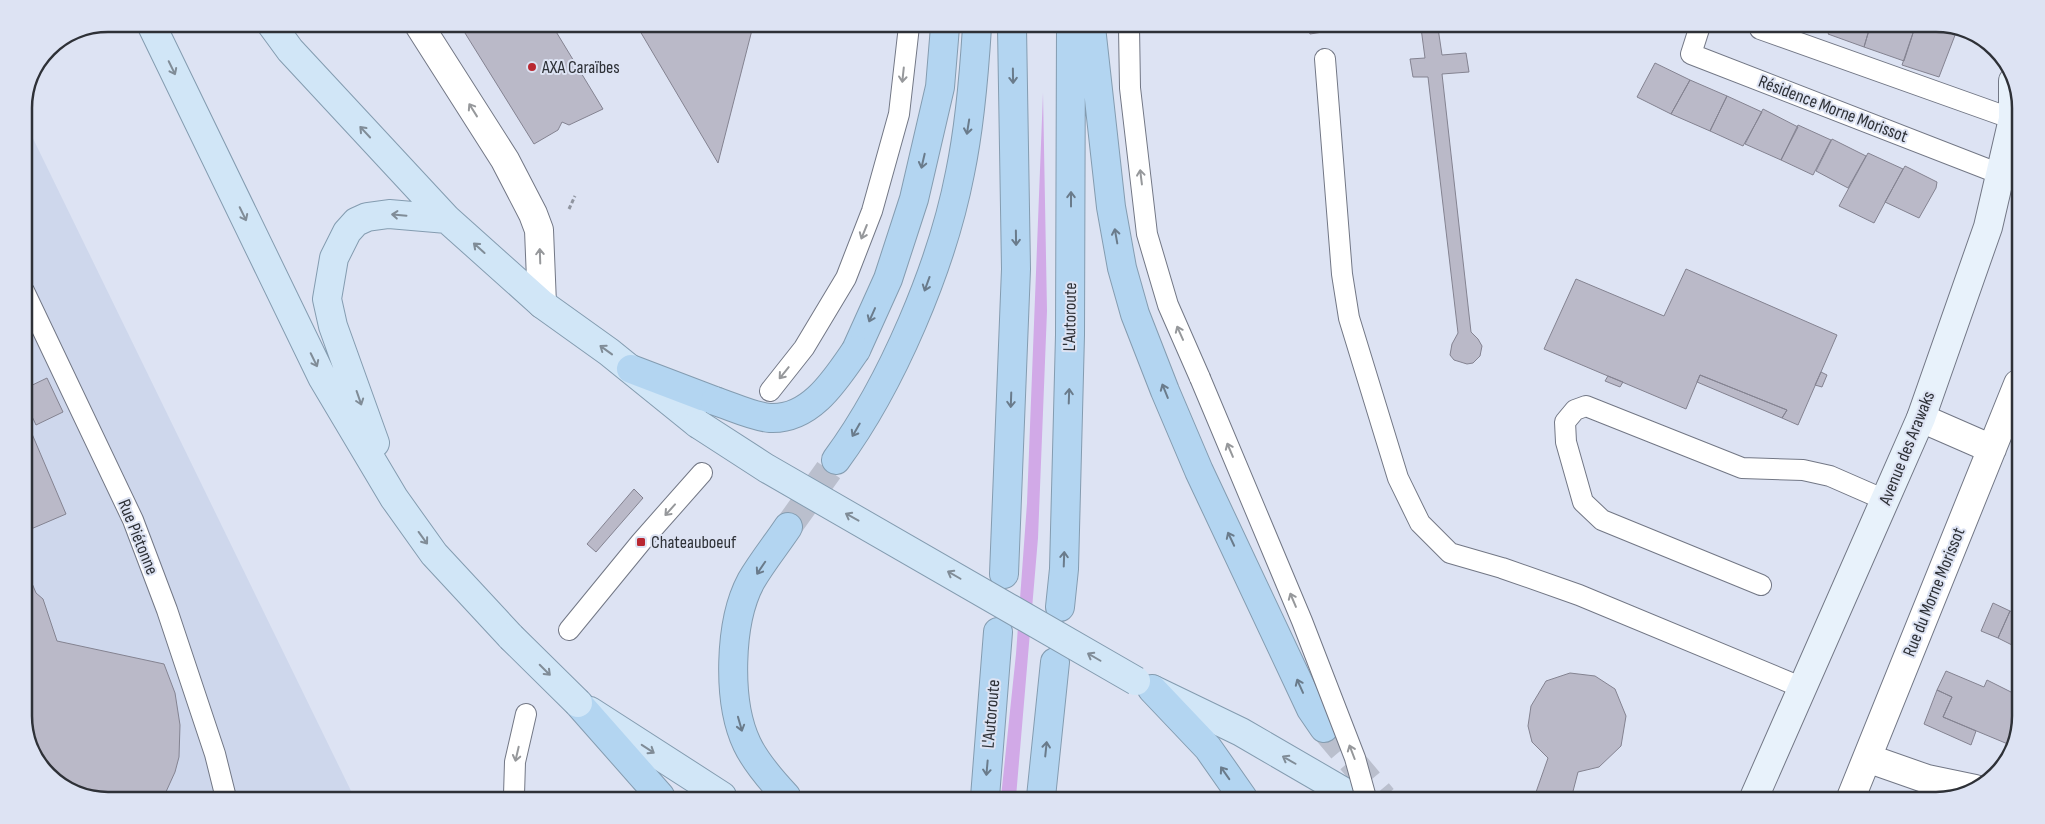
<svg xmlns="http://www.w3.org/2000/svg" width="2045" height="824" viewBox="0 0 2045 824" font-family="'Sofia Sans Condensed',sans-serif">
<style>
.built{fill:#ced7ec}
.green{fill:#d1a9e7}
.building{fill:#bab9c8;stroke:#848391}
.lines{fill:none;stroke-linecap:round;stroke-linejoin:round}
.highway-tunnel{stroke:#babfcd;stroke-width:28;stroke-dasharray:28 14;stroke-linecap:butt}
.lane-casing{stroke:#727785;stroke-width:22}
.street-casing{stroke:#727785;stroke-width:30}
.secondary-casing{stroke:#727785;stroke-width:30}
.primary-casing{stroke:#849cb0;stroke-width:30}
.highway-casing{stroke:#849cb0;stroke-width:30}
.path{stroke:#9095a0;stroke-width:3;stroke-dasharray:4 2.5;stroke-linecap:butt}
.lane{stroke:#fff;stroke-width:20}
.street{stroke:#fff;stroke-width:28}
.secondary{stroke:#e8f2fb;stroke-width:28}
.primary{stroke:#d1e6f7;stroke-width:28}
.highway{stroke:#b3d5f1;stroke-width:28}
.lane-bridge-casing{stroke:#727785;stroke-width:22;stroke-linecap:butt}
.primary-bridge-casing{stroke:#849cb0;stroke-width:30;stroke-linecap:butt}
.highway-bridge-casing{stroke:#849cb0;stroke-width:30;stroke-linecap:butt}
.lane-bridge{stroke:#fff;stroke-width:20}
.primary-bridge{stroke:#d1e6f7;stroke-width:28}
.highway-bridge{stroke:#b3d5f1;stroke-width:28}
.oneway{stroke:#808c97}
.oneway2{stroke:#96989b}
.oneway3{stroke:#6a7b8b}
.poi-dot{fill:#b92831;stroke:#dde3f3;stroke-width:2}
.labels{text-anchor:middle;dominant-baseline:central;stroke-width:4;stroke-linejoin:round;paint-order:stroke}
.poi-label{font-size:18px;fill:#2e3137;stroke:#dde3f3;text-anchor:start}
.street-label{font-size:18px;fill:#2e3137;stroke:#dde3f3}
.rim{fill:none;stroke:#2e3137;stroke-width:2.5}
</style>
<rect width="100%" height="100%" fill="#dde3f3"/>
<path class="built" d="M 24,120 L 353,795 L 76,794 L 41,767 L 24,721 Z"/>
<path class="green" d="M 1043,93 L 1047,311 L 1038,538 L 1016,797 L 1001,797 L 1016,654 L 1027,503 Z"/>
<path class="building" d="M 460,25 L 552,25 L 603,109 L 569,125 L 562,122 L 558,130 L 534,144 Z
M 637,26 L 753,26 L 718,163 Z
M 1308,28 L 1335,28 L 1335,30 L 1310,34 Z
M 1421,28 L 1438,28 L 1442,55 L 1466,53 L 1469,72 L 1442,74 L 1471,332 L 1478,339 L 1482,346 L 1480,356 L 1473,363 L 1467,364 L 1454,360 L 1450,355 L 1452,344 L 1458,333 L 1428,77 L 1413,77 L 1410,59 L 1425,58 Z
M 1830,30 L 1869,30 L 1864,47 L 1828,34 Z
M 1869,30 L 1914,30 L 1904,61 L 1864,47 Z
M 1914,30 L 1957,30 L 1939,77 L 1902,65 Z
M 1655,63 L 1690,80 L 1671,114 L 1637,97 Z
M 1690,80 L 1727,96 L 1710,131 L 1671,114 Z
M 1727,96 L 1762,112 L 1743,146 L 1710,131 Z
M 1763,109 L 1798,127 L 1781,160 L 1745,144 Z
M 1798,125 L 1831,140 L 1813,175 L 1781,160 Z
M 1832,139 L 1866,156 L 1848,188 L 1816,171 Z
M 1868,153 L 1903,169 L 1874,223 L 1839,206 Z
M 1905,166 L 1937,182 L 1936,188 L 1919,218 L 1885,202 Z
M 1686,269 L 1837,335 L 1798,425 L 1782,418 L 1787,410 L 1700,375 L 1686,409 L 1544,349 L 1576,279 L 1664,316 Z
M 1821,372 L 1827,375 L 1822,387 L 1815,385 Z
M 1700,375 L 1787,410 L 1782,418 L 1697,382 Z
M 1608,376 L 1623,382 L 1620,387 L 1605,381 Z
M 47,378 L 63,412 L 36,425 L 24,399 L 24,389 Z
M 24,415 L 66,514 L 24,532 Z
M 634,489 L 643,498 L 596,552 L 587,544 Z
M 24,564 L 36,593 L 43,599 L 57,641 L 164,664 L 175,693 L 180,725 L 179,757 L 175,772 L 165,794 L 76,794 L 41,767 L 24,721 Z
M 1993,603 L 2010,611 L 1998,638 L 1981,631 Z
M 2010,611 L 2016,613 L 2016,647 L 1998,638 Z
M 1946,671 L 1984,687 L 1987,680 L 2015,694 L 2015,747 L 1943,717 L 1952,697 L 1937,690 Z
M 1570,673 L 1595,676 L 1615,689 L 1626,716 L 1621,746 L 1599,767 L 1578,772 L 1571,799 L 1548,799 L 1535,795 L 1548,758 L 1532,742 L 1528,726 L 1531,706 L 1546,681 Z
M 1937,690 L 1952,697 L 1943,717 L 1976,731 L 1971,745 L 1924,724 Z"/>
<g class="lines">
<path class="highway-tunnel" d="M 788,527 L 836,460
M 1324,728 L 1383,798"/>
<g class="lane-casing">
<path id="lane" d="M 1129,27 L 1130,88 L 1147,234 L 1168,305 L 1200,378
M 1699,29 L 1691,54 L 2000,174
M 1760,29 L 2013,119
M 1325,59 L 1342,274 L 1349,318 L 1398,478 L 1420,523 L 1450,553 L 1502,568 L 1579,595 L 1803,688
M 24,291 L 133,520 L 167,610 L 215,754 L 225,794
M 770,391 L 804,348 L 846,278 L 872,211 L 899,114 L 909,26
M 1761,585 L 1602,520 L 1583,502 L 1566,442 L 1565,422 L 1575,410 L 1586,406 L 1742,468 L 1803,470 L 1830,476 L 1885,500
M 569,630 L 641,542 L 702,473
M 514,795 L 515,762 L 526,714"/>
</g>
<g class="street-casing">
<path id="street" d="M 419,25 L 505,160 L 533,214 L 539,230 L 542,304
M 1921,418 L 1992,449
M 1867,758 L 1927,779 L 1975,789
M 1850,800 L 2018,384"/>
</g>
<g class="secondary-casing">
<path id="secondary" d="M 1753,800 L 1921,418 L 1988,227 L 2013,119 L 2013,81"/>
</g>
<g class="primary-casing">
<path id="primary" d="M 151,24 L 322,377 L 394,498 L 434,554 L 511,637
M 271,24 L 290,50 L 447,219 L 542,304 L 609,352 L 698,424
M 375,443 L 333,326 L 327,299 L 334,258 L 347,232 L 356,222 L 367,217 L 389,214 L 447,219
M 1154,690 L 1241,732 L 1346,793
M 590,711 L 722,796"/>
</g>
<g class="highway-casing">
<path id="highway" d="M 1091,27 L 1111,207 L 1122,268 L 1135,314 L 1165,391 L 1199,471 L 1311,709 L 1324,728
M 856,350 L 888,279 L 914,199 L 940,87 L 945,27
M 631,369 L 715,401
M 836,460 C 892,384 942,266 960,173 C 970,125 974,76 977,27
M 1004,574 L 1016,269 L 1012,27
M 1060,607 L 1064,569 L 1070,335 L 1071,27
M 1152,689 L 1208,748 L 1243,798
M 578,703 L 660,796
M 786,796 C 772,781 756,763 747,744 C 727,702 729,622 751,581 C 762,562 776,545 788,527
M 985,797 L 998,632
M 1041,797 L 1055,662"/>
</g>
<path class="path" d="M 569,209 L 575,196"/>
<use href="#lane" class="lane"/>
<use href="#street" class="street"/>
<use href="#secondary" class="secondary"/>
<use href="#primary" class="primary"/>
<use href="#highway" class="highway"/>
<g class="lane-bridge-casing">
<path id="lane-bridge" d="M 1200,378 L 1302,621 L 1355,758 L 1366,798"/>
</g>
<g class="primary-bridge-casing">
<path id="primary-bridge" d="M 698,424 L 766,468 L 1136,681
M 511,637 L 578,703"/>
</g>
<g class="highway-bridge-casing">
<path id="highway-bridge" d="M 715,401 C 731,406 754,417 770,418 C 811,420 836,379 856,350"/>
</g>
<use href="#lane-bridge" class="lane-bridge"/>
<use href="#primary-bridge" class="primary-bridge"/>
<use href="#highway-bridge" class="highway-bridge"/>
</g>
<defs><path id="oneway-shaft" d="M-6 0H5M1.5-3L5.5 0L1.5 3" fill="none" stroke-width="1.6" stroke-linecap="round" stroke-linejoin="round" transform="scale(1.25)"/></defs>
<g class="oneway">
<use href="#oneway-shaft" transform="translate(172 68) rotate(64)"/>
<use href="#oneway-shaft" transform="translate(365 132) rotate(-133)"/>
<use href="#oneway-shaft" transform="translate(243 214) rotate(64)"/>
<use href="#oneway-shaft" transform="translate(399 215) rotate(-175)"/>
<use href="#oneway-shaft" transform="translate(479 248) rotate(-138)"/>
<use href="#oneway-shaft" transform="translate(606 350) rotate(-144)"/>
<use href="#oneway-shaft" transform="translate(314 360) rotate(64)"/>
<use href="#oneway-shaft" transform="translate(359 398) rotate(71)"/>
<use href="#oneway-shaft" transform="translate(852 517) rotate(-151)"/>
<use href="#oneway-shaft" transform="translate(423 538) rotate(54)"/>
<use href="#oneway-shaft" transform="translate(954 575) rotate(-150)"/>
<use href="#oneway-shaft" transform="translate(1094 657) rotate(-150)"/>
<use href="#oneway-shaft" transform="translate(545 670) rotate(45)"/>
<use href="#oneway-shaft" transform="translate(648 749) rotate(33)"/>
<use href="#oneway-shaft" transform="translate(1289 760) rotate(-150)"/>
</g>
<g class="oneway2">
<use href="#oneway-shaft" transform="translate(903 75) rotate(96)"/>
<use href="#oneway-shaft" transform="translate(473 110) rotate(-122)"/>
<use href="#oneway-shaft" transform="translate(1141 177) rotate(-97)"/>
<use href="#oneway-shaft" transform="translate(864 232) rotate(112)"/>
<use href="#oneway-shaft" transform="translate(540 256) rotate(-92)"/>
<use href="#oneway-shaft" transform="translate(1180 333) rotate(-114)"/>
<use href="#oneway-shaft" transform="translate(784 373) rotate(129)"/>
<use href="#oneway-shaft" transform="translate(1230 450) rotate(-113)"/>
<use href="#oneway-shaft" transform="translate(670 510) rotate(132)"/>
<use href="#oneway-shaft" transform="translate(1293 600) rotate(-113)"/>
<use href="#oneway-shaft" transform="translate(1352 752) rotate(-111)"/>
<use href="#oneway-shaft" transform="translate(517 754) rotate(103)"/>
</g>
<g class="oneway3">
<use href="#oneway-shaft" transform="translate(1013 76) rotate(89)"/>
<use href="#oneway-shaft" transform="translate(968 127) rotate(99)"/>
<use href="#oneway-shaft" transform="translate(923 161) rotate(103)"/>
<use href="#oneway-shaft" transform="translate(1071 199) rotate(-90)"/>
<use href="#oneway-shaft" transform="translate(1116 236) rotate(-100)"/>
<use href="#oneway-shaft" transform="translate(1016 238) rotate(89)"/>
<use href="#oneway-shaft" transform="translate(927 284) rotate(110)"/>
<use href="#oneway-shaft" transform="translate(872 315) rotate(114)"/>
<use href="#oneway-shaft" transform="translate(1165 391) rotate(-112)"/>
<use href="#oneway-shaft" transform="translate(1069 396) rotate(-88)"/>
<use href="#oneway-shaft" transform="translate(1011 400) rotate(92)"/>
<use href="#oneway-shaft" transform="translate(856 430) rotate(120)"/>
<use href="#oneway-shaft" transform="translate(1231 539) rotate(-115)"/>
<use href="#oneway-shaft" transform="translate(1064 559) rotate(-88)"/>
<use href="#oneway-shaft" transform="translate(761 568) rotate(124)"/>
<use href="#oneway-shaft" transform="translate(1300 686) rotate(-114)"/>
<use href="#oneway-shaft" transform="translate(740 724) rotate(74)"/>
<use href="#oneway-shaft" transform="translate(1046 749) rotate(-84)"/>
<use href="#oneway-shaft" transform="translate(987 768) rotate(95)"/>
<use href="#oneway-shaft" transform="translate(1225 773) rotate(-125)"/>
</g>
<g class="poi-dot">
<circle cx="532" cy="67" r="5"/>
<rect x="636" y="537" width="10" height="10" rx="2.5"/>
</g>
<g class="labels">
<g class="poi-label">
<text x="542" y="67">AXA Caraïbes</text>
<text x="651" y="542">Chateauboeuf</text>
</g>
<g class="street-label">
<text transform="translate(1833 109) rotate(21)">Résidence Morne Morissot</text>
<text transform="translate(1070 317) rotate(-89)">L'Autoroute</text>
<text transform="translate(1907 448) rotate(-68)">Avenue des Arawaks</text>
<text transform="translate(138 537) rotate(68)">Rue Piétonne</text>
<text transform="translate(1934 592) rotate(-68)">Rue du Morne Morissot</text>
<text transform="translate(991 714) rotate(-85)">L'Autoroute</text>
</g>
</g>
<path d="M0 0H2045V824H0ZM108 32H1936A76 76 0 0 1 2012 108V716A76 76 0 0 1 1936 792H108A76 76 0 0 1 32 716V108A76 76 0 0 1 108 32Z" fill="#dde3f3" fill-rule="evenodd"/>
<path class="rim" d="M108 32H1936A76 76 0 0 1 2012 108V716A76 76 0 0 1 1936 792H108A76 76 0 0 1 32 716V108A76 76 0 0 1 108 32Z"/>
</svg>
